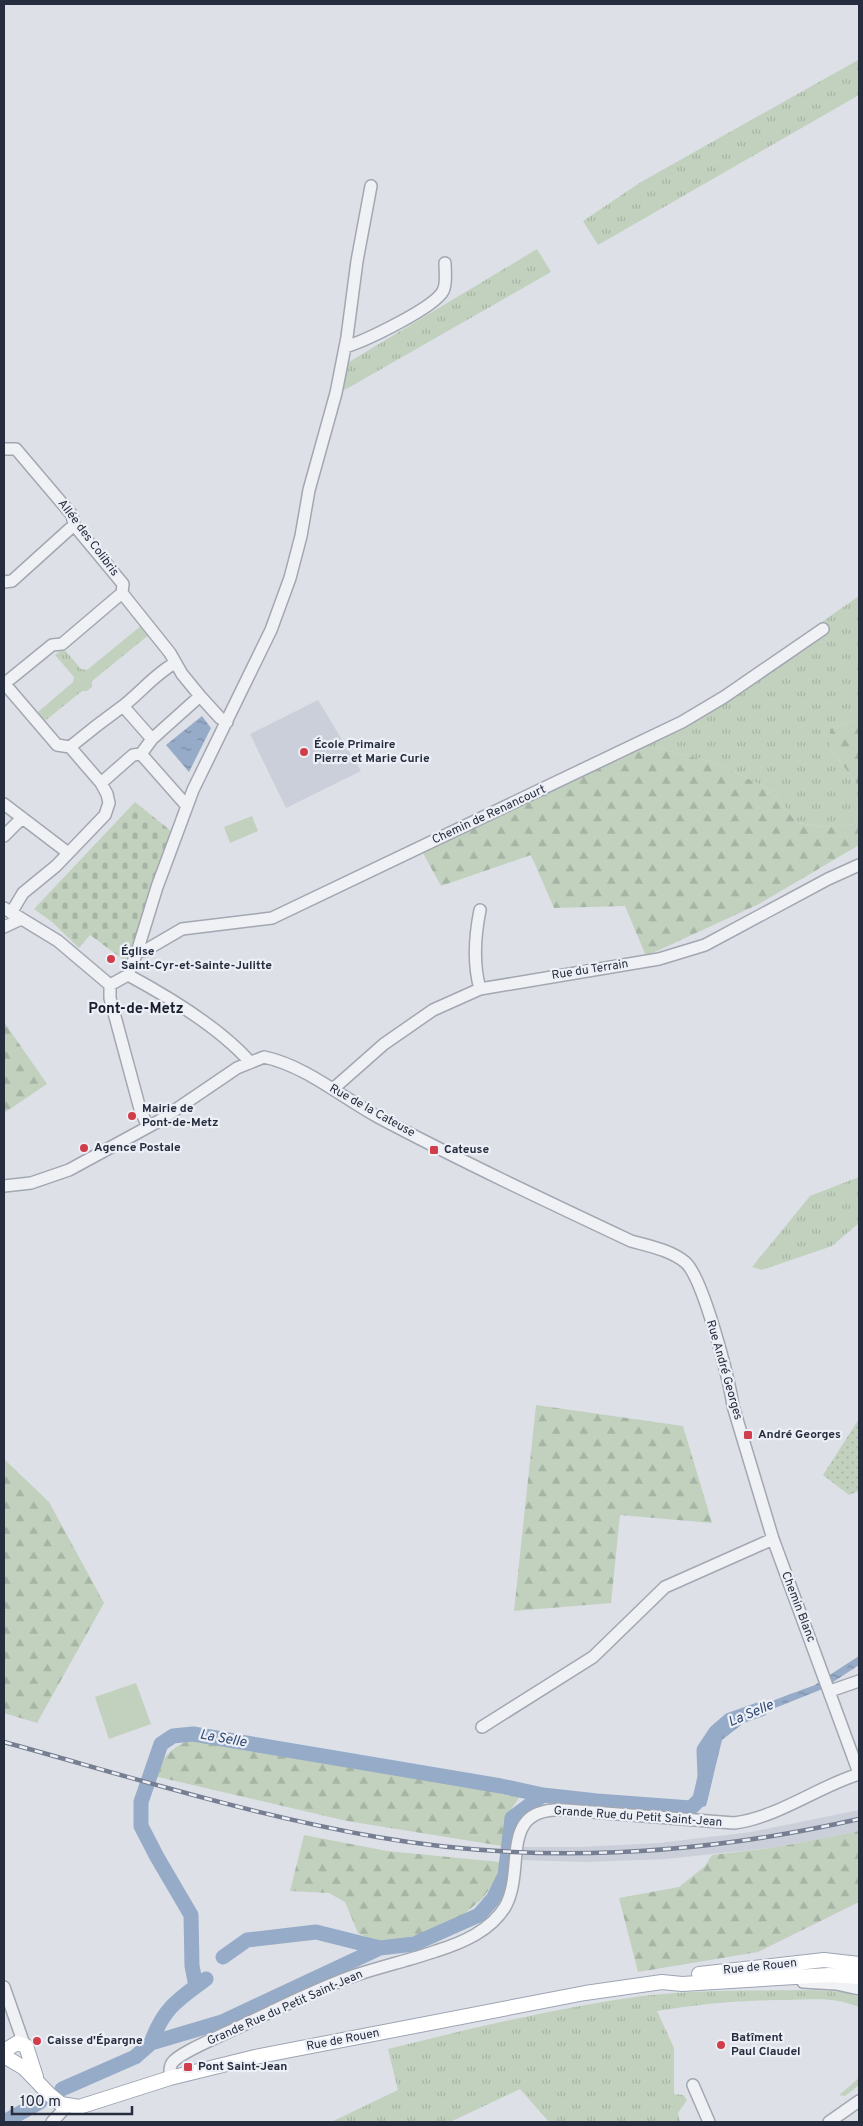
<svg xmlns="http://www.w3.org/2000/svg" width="863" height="2126" viewBox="0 0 863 2126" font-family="Overpass,sans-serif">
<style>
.built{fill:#cbcfd9}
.grass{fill:url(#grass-tufts)}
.forest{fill:url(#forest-firs)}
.cemetery{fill:url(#cemetery-stones)}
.garden{fill:url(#garden-dots)}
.pitch{fill:#c1d1be}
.water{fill:url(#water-ripples)}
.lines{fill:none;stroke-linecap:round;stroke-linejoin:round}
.river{stroke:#96abc8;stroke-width:15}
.minor-casing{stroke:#a2a7b1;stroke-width:14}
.major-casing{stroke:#9ca4b3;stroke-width:16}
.minor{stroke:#f0f1f5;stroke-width:11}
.major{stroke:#fff;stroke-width:14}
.rail-casing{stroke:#767e91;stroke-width:4.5}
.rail{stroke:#eceff5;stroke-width:2.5;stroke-dasharray:8;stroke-linecap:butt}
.poi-dot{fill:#d13d4a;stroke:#eceff5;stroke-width:2}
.labels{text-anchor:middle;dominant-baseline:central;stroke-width:4.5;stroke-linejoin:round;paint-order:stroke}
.street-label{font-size:12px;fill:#262d3e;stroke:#eceff5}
.poi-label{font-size:12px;font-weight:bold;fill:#262d3e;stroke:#eceff5;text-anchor:start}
.water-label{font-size:14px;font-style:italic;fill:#304972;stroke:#eceff5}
.quarter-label{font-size:15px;font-weight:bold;fill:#191e2e;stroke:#eceff5}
</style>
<defs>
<pattern id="grass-tufts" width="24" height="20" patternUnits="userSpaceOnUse" patternTransform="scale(1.25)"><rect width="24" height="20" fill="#c1d1be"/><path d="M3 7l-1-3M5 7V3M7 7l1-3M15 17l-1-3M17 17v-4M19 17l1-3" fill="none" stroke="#a6b4a4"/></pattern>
<pattern id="forest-firs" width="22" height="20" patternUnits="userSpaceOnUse" patternTransform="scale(1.25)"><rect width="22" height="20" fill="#c1d1be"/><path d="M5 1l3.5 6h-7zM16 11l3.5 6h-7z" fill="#a6b4a4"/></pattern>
<pattern id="cemetery-stones" width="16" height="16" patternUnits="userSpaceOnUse" patternTransform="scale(1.25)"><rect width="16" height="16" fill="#c1d1be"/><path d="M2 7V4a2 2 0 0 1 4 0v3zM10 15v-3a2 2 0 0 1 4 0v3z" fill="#a6b4a4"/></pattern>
<pattern id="garden-dots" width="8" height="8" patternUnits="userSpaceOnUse" patternTransform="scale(1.25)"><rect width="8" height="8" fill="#c1d1be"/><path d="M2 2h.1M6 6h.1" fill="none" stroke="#a6b4a4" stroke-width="1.8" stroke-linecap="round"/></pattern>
<pattern id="water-ripples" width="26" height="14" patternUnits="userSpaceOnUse" patternTransform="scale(1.25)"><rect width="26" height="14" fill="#96abc8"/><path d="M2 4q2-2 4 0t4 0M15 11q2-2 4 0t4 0" fill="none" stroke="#7a8ca4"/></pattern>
</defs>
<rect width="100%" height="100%" fill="#dde0e7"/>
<path class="built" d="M 318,700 L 361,771 L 286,808 L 250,734 Z
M 859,1810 L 859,1831 L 778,1847 L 666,1859 L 587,1862 L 519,1860 L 521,1847 L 580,1847 L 659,1843 L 751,1832 Z"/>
<path class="grass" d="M 858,60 L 859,95 L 598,245 L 583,221 L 641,182 Z
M 537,249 L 551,272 L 341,392 L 349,362 Z
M 859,596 L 859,718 L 830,729 L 830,748 L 859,787 L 859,805 L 855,824 L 827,827 L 797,823 L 773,791 L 716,763 L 631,741 L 696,710 Z
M 142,625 L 150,634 L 92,681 L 92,687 L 87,691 L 82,691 L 45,721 L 38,712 L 73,682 L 74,677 L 55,655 L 64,649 L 81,669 L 87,670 Z
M 859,1177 L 859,1223 L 832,1246 L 762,1270 L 752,1267 L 810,1196 Z
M 813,1990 L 845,1992 L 859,1997 L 859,2007 C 836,1997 812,1999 787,2000 C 744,2000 700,2004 657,2011 L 674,2048 L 674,2094 L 683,2095 L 687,2100 L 678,2113 L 680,2122 L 549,2122 L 520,2089 L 450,2122 L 331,2122 L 398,2090 L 388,2049 C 472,2028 556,2008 642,1996 C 698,1989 756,1991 813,1990 Z
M 859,2078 L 859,2085 L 845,2096 L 839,2095 Z"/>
<path class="forest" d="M 859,718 L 859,787 L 830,748 L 830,729 Z
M 631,741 L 716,763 L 773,791 L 797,823 L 827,827 L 855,824 L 859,805 L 859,845 L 759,904 L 646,956 L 625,906 L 554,908 L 531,855 L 441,886 L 418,844 Z
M 4,1022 L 47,1084 L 4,1113 Z
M 536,1405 L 683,1426 L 712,1523 L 620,1515 L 611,1603 L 514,1611 Z
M 4,1459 L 49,1502 L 104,1603 L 37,1723 L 4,1713 Z
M 192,1739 L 521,1795 L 506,1817 L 502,1846 L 347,1821 L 154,1776 C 164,1755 171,1748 192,1739 Z
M 859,1831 L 859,1902 L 758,1952 L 638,1972 L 619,1898 L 679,1887 L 705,1866 L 712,1855 L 778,1847 Z
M 304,1835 L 387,1851 L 500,1862 L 496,1879 L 483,1898 L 462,1916 L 418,1935 L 379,1943 L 358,1933 L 345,1902 L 329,1893 L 290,1891 Z"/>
<path class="cemetery" d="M 135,802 L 171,831 L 128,963 L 90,935 L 79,948 L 52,922 L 34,909 Z"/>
<path class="garden" d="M 859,1419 L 859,1491 L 849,1495 L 823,1475 Z"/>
<path class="pitch" d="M 252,816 L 258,831 L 230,843 L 224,827 Z
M 136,1683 L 151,1724 L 109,1739 L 95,1697 Z"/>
<path class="water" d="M 202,716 L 211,728 L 189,772 L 166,745 Z
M 859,1656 L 859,1665 L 830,1684 L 828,1676 Z
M 822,1680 L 825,1688 L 750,1718 L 722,1740 L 706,1806 L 702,1807 C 703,1787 707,1753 717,1736 C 733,1712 789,1695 815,1685 Z"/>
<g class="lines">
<path class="river" d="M 223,1957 L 247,1940 L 316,1932 L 380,1948
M 196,1986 L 192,1966 L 191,1915 L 157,1857 L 141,1826 L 141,1802 L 161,1744 L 173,1736 L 193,1734 L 501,1786 L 543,1795
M 151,2043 C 163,2009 177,2000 206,1979
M 62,2089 L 135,2057 L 151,2043 L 222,2022 L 380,1948 L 414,1944 L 479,1915 L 493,1899 L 505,1875 L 512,1818 L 543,1795 L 597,1801 L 691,1808 L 700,1799 L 705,1777 L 704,1750 L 716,1732 L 730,1720 L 761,1709
M 4,2122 L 40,2102"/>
<g class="minor-casing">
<path id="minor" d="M 345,347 C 365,341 434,308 443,291 C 447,284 445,271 445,263
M 4,449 L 16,449 L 72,515 L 74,525 L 123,584 L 122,593 L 170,653 L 182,674 L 200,696 L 220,718 L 227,722
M 4,582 L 12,581 L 74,525
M 4,683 L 57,745 L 70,747 L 101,783 L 107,794 L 109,803 L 105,815 L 56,866 L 23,893 L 11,913
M 4,684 L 52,645 L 62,644 L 122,593
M 123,706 L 152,739
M 70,747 C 87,733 105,719 123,706 C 141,692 155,674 175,663
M 141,754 L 187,806
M 101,783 L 133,755 L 141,754 L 152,739 L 200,696
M 4,804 L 67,852
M 4,836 L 22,818
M 4,908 L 58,941 L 110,985 L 110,998 L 140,1109 L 148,1127
M 480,910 C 475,935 473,964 480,989
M 4,927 L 21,919
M 137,952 L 146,950 L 182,929 L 272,918 L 682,722 L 724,697 L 823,629
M 128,975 C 167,996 220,1028 250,1062
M 110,985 L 128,975 L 137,952 L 157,887 L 193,790 L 271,630 L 290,578 L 301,536 L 309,490 L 336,393 L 347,337 L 357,261 L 371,186
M 333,1089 L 384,1044 L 433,1010 L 480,989 L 659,959 L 705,945 L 828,879 L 859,865
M 4,1186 L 31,1183 L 69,1170 L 159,1121 L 237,1068 L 264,1057 C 306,1066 341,1097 378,1117 C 461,1161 546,1201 631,1241 C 649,1246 670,1250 685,1262 C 703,1277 729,1379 733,1406 L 773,1539 L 859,1773
M 830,1691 L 859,1681
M 482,1727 L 593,1657 L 665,1587 L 773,1539
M 803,1982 L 836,1984 L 859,1989
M 4,1987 L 24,2044
M 170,2078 C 170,2073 169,2068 172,2063 C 179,2053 216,2038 228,2032 C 270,2013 312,1990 356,1975 C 383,1966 410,1960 436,1951 C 462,1943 490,1931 505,1907 C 527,1868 496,1806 566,1810 L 734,1823 C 779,1817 817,1787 859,1774
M 693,2085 L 709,2122
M 52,2122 L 67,2106
M 829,2122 L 859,2101"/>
</g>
<g class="major-casing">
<path id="major" d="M 699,1974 L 824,1960 L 859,1964
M 4,2051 L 17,2043 L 26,2046 L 36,2077
M 4,2056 L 24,2068 L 50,2095 L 61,2104 L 79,2107 L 170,2078 L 255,2057 L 585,1993 L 662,1982 L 682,1984 L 829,1975 L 859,1977"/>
</g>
<use href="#minor" class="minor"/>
<use href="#major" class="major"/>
<g class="rail-casing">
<path id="rail" d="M 4,1742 C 127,1776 251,1815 377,1837 C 538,1865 701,1855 859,1819"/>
</g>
<use href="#rail" class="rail"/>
</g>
<g class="poi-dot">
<circle cx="304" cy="752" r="5"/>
<circle cx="111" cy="959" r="5"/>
<circle cx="132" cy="1116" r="5"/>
<circle cx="84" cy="1148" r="5"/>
<rect x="429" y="1145" width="10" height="10" rx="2.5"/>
<rect x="743" y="1430" width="10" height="10" rx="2.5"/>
<circle cx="37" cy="2041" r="5"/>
<circle cx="721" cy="2045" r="5"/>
<rect x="183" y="2062" width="10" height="10" rx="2.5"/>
</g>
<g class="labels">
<g class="street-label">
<text transform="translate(88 538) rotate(53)">Allée des Colibris</text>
<text transform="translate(489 815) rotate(-25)">Chemin de Renancourt</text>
<text transform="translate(590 970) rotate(-9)">Rue du Terrain</text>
<text transform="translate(372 1111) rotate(29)">Rue de la Cateuse</text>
<text transform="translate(724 1370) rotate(74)">Rue André Georges</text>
<text transform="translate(798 1607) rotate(69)">Chemin Blanc</text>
<text transform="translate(638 1817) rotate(4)">Grande Rue du Petit Saint-Jean</text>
<text transform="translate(760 1967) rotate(-6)">Rue de Rouen</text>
<text transform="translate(285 2008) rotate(-24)">Grande Rue du Petit Saint-Jean</text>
<text transform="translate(343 2040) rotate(-11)">Rue de Rouen</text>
</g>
<g class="poi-label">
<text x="314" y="745">École Primaire<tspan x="314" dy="14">Pierre et Marie Curie</tspan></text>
<text x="121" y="952">Église<tspan x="121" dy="14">Saint-Cyr-et-Sainte-Julitte</tspan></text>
<text x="142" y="1109">Mairie de<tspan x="142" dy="14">Pont-de-Metz</tspan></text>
<text x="94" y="1148">Agence Postale</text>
<text x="444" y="1150">Cateuse</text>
<text x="758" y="1435">André Georges</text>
<text x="731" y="2038">Batîment<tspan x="731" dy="14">Paul Claudel</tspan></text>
<text x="47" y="2041">Caisse d'Épargne</text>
<text x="198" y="2067">Pont Saint-Jean</text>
</g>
<g class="water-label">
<text transform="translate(751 1714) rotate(-23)">La Selle</text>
<text transform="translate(223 1739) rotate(10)">La Selle</text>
</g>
<g class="quarter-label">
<text x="136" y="1009">Pont-de-Metz</text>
</g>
</g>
<rect width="863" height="2126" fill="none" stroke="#262d3e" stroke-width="10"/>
<path d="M12 2106v8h120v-8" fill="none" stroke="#262d3e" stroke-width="2.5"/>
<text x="20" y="2106" font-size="15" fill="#262d3e" stroke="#eceff5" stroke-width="4" paint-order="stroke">100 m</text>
</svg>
